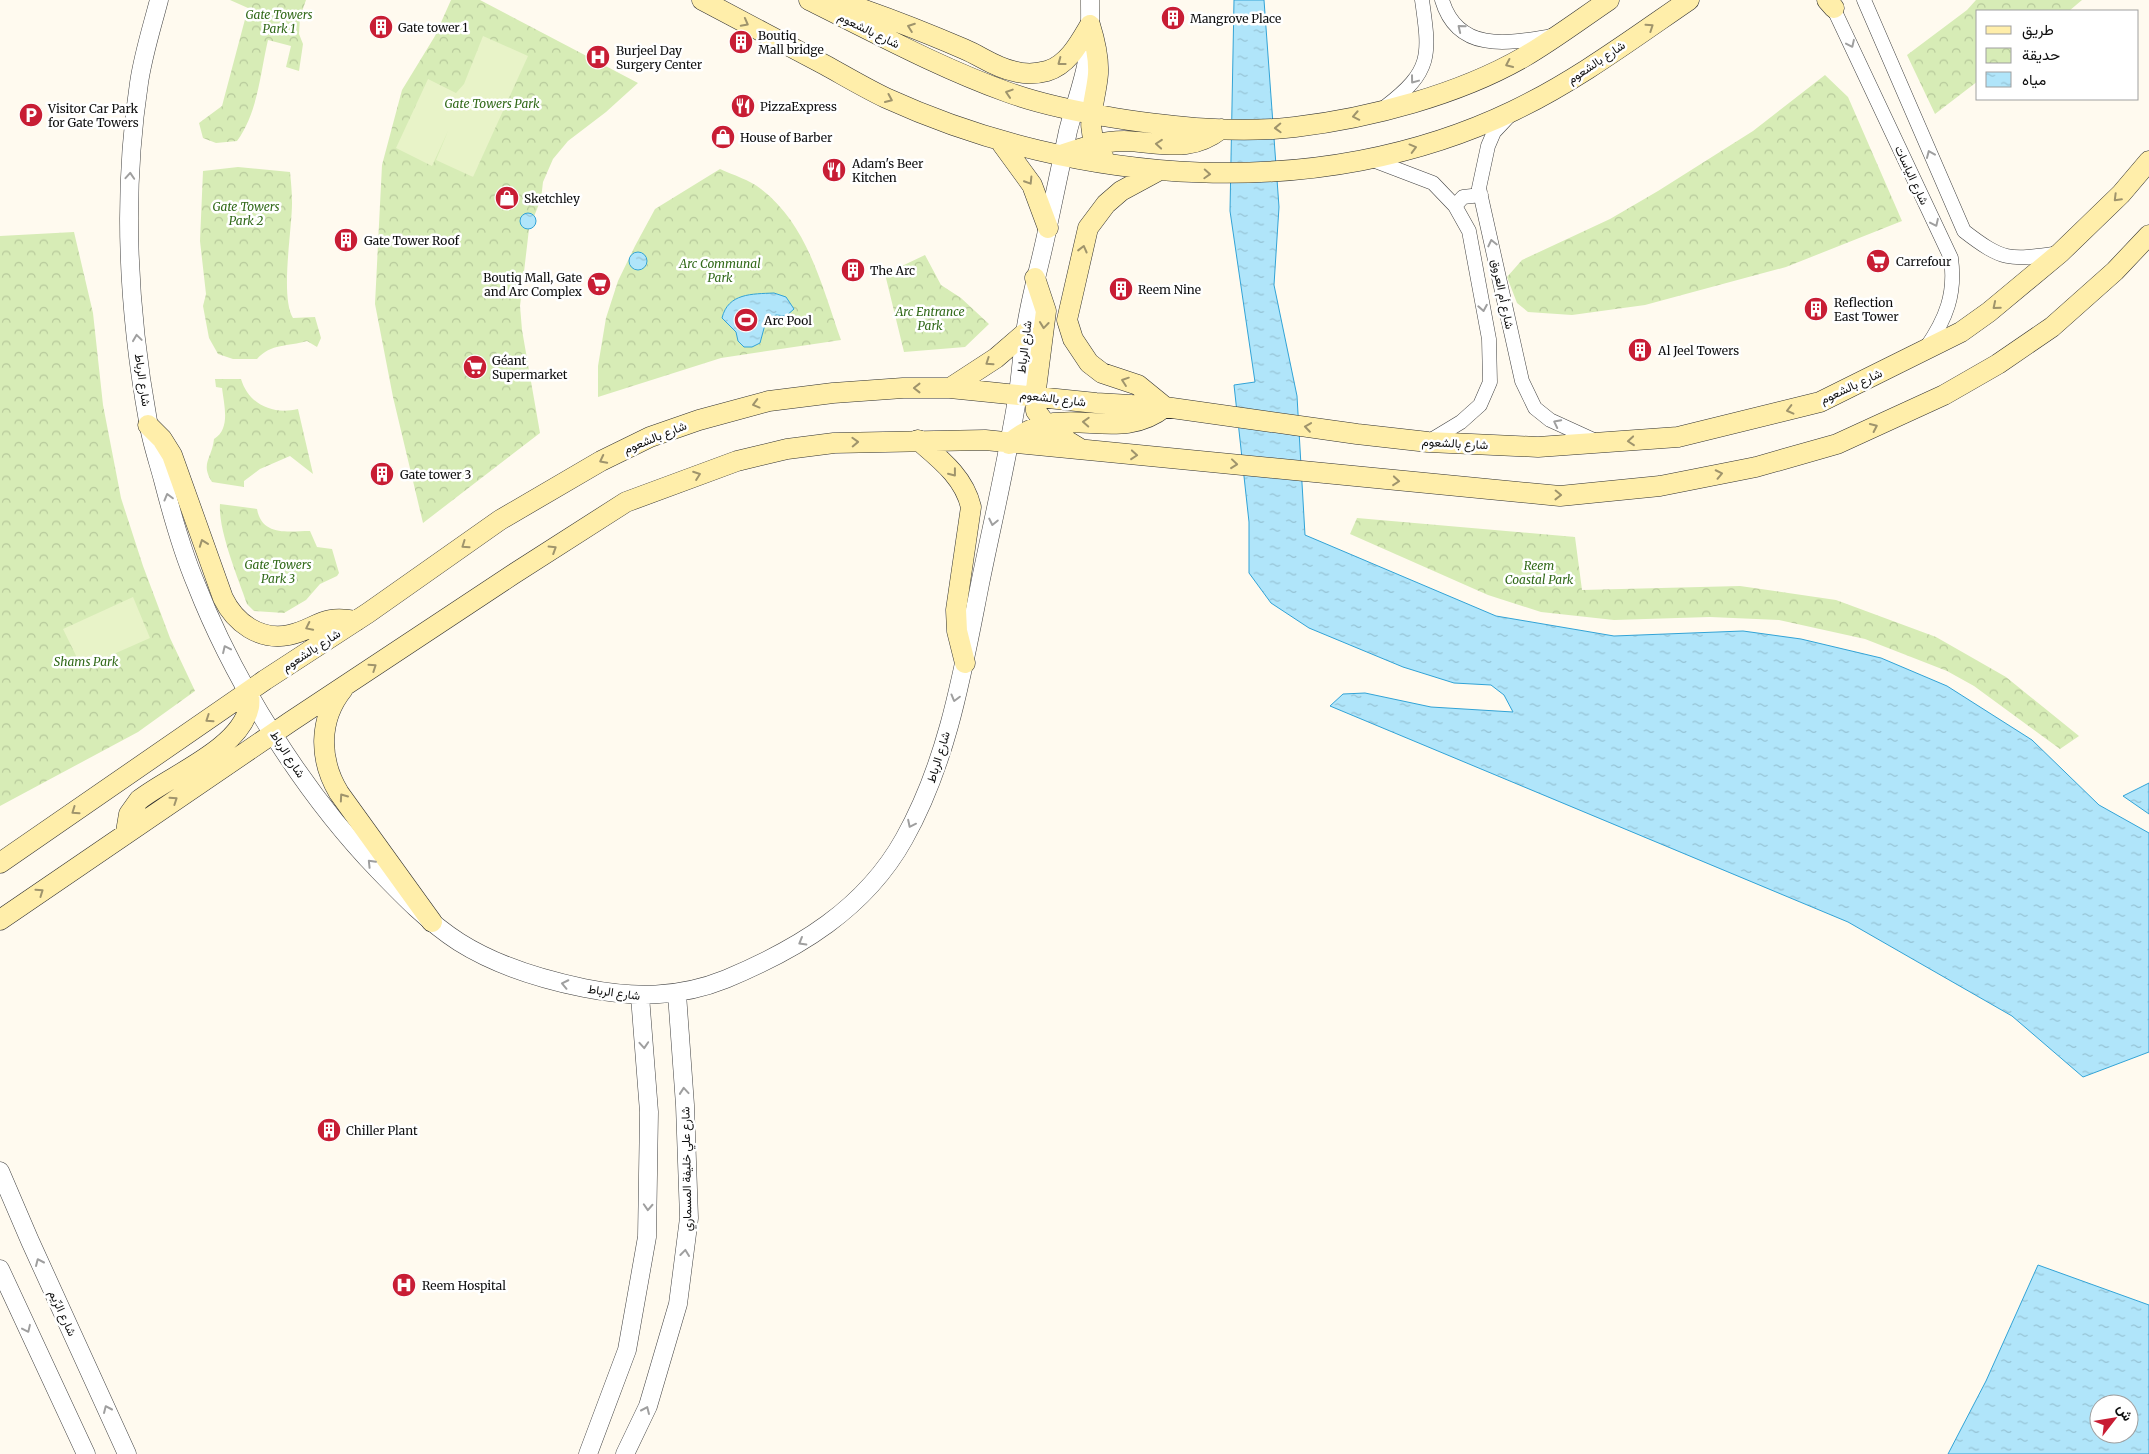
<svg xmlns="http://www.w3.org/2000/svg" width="2149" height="1454" viewBox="0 0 2149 1454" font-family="Merriweather,Vazirmatn,serif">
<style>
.park{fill:url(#park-crowns)}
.pitch{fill:#e8f3c8}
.water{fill:url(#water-ripples);stroke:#32a3d6;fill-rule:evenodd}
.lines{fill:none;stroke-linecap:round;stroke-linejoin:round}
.minor-casing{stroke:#414141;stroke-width:15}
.tertiary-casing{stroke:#414141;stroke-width:19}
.secondary-casing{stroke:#303030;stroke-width:21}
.minor{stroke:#fff;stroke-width:14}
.tertiary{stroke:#fff;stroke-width:18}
.secondary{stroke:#fea;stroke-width:20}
.oneway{stroke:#9f946c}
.oneway2{stroke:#9f9f9f}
.labels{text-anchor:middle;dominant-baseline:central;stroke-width:5;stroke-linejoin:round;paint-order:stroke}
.park-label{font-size:12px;font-style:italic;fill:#326a1a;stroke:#fff}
.poi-label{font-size:12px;fill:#0e0e0e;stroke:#fff;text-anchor:start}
.street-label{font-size:12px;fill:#0e0e0e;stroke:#fff}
</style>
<defs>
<pattern id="park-crowns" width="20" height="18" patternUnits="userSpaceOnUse" patternTransform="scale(1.25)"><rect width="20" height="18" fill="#d7ecb6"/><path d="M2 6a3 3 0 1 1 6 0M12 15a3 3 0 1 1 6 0" fill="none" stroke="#b7c99b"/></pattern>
<pattern id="water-ripples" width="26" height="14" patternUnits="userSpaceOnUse" patternTransform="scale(1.25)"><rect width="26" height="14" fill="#b0e5fa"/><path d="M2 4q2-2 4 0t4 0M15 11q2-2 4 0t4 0" fill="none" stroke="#96c3d5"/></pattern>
</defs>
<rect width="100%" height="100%" fill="#fffaef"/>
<path class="park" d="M 230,0 L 306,0 L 300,17 L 299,34 L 303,44 L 299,71 L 286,67 L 291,46 L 268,40 C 260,74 258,112 237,141 L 216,143 L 203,138 L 199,123 L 222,106 L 248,8 Z
M 451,0 L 480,0 L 638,83 L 606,112 L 568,141 L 553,159 L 543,182 L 541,199 L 529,229 L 520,306 L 522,330 L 540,433 L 423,523 L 393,397 L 375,304 L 382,165 L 402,90 L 435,36 Z
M 1976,0 L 2082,0 L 2069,11 L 1978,11 L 1978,81 L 1935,114 L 1907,55 L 1967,10 Z
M 1825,75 L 1848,97 L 1902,221 L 1786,267 L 1645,305 L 1572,315 L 1528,312 L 1517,303 L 1507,277 L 1522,260 L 1610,219 L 1658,191 L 1753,131 Z
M 238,167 L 290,172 C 291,182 292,192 292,203 C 292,230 280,297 293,318 L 315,317 L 321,338 L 317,347 L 307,341 C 288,347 271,343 257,359 L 233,359 L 218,354 L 209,338 L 203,306 L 206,294 L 200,241 L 203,171 Z
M 720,169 C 733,175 750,180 761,189 C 808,225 822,287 841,340 L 721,358 L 598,397 L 598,366 L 606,318 L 618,281 L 635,246 L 655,209 Z
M 74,232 L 93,313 L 103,405 L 121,498 L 143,566 L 170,638 L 195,691 L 138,732 L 0,806 L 0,236 Z
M 925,255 L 941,285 L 961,298 L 989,324 L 965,347 L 904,352 L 885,274 Z
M 215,379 L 241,379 C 249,405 273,415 298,409 L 313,474 L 290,456 L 260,469 L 244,481 L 244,487 L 212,482 C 200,463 212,459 214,439 C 231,429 224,405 222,388 L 216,387 Z
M 220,504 L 257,509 C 262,537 289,531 310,531 L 317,547 L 332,549 L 339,573 L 337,576 L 320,584 L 306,600 L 284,613 L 254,611 L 247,604 C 238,578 218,530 220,504 Z
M 1357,518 L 1575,537 L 1582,590 L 1740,586 L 1836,600 L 1936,637 L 2006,677 L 2079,736 L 2060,749 L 1974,686 L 1947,671 L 1865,639 L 1779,620 L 1710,617 L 1614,620 L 1541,612 L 1488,595 L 1350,534 Z"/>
<path class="pitch" d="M 483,36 L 528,56 L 473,177 L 436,160 L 448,131 L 432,166 L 396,148 L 428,79 L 456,93 L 464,84 Z
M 133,597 L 150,638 L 82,668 L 63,629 Z"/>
<path class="water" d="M 1234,0 L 1264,0 L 1279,207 L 1274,285 L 1297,396 L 1305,535 L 1496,616 L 1614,636 L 1743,631 L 1801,639 L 1881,658 L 1947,686 L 2032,740 L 2099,805 L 2149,833 L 2149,1052 L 2083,1077 L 2012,1016 L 1848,922 L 1330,706 L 1343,694 L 1365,693 L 1431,707 L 1513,712 L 1504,695 L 1491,685 L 1454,683 L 1403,667 L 1309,628 L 1271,603 L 1249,573 L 1249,522 L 1234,385 L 1255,382 L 1230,211 Z
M520 221a8 8 0 1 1 16 0a8 8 0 1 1-16 0Z
M629 261a9 9 0 1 1 18 0a9 9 0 1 1-18 0Z
M 774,293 L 786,297 L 794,309 L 786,316 L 776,315 L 766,321 L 760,343 L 752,347 L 744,347 L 738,341 L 736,332 L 722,318 C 728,293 752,294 774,293 Z
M 2149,783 L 2149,814 L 2123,796 Z
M 2038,1265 L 2149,1305 L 2149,1454 L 1948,1454 L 1986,1381 ZM 2099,1404 L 2129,1404 L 2129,1434 L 2099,1434 Z"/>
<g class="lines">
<g class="minor-casing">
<path id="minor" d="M 1442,0 C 1458,54 1510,43 1552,36
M 1864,0 L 1964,231 C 2004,262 2010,260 2059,253
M 1830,1 L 1951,258 C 1956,294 1946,319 1926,348
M 1385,107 C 1432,71 1430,56 1422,0
M 1510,115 L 1494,132 L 1488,146 L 1479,188 L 1522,381 L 1535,408 L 1550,420 L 1596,441
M 1370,159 L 1433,183 L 1455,206 L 1469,231 L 1489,339 L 1490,382 L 1480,405 L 1461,422 L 1428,442
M 1455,206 L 1463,197 L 1481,195"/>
</g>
<g class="tertiary-casing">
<path id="tertiary" d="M 159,0 C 152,27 143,55 139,83 C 122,195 128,310 148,421 C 151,441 158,461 163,480 C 172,515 182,551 196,584 C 235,684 304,793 378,870 C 403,896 428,922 459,942 C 497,966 540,979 584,988 C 634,998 679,998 726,979 C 798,949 865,909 904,839 C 948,761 963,670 980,584 C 993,520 1008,457 1018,393 C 1021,373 1022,353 1025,333 C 1030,297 1041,262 1048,226 C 1055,194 1061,163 1068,131 C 1074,107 1083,84 1087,61 C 1091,41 1090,20 1090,0
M 0,1171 L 30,1241 L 127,1454
M 0,1269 L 86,1454
M 588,1454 L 627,1350 L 647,1237 L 649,1112 L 640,996
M 625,1454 L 648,1406 L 678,1304 L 689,1218 L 685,1105 L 677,994"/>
</g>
<g class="secondary-casing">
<path id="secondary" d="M 702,0 C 743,22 784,43 825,65 C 845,76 865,88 886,98 C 1079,186 1319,204 1513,111 C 1576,81 1632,39 1689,0
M 809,0 C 874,32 938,67 1007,92 C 1042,105 1079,112 1115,118 C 1174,127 1236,134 1295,127 C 1370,118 1458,95 1524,57 C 1553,40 1581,19 1609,0
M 835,0 C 879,14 922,31 964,49 C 981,56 994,67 1013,71 C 1023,74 1036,74 1047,71 C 1068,65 1080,42 1090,25
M 1827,0 L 1834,8
M 1090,25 C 1095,41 1099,57 1098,74 C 1096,102 1081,131 1103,155
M 1000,141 L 1032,185 L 1048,228
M 1064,154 C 1084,147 1103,141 1124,141 C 1161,142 1189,154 1221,129
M 1158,171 L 1121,191 L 1106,204 L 1088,228 L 1067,320 L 1073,339 L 1089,363 L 1102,373 L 1138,385 L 1165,407
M 1035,278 L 1046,311 L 1035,397 L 1036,411 L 1051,431 L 1079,448
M 950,388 L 996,358 L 1025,333
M 148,425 L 162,439 L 172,455 L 223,598 C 235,623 260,641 289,635 C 318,629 320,614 356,621
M 918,440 C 940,459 964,477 971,507 L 956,610 L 957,631 L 965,663
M 1009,444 C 1061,397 1115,447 1165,407
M 343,689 C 318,720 319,760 339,793 L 432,922
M 126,832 L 129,814 L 139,800 C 171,775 240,749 249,707 C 250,702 249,696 249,691
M 0,863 L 265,680 L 368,613 L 500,520 L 601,461 L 650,437 L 699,420 L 769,401 L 833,393 L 903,388 L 950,388 L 1096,403 L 1165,407 L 1357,434 L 1428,442 L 1538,447 L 1678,437 L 1820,402 L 1961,332 L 1989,312 L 2060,253 L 2121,194 L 2149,161
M 0,920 L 290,722 L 512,575 L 626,502 L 737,461 L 787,449 L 834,443 L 985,440 L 1560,496 L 1660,486 L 1756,467 L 1837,444 L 1944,395 L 1998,364 L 2052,327 L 2115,271 L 2149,235"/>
</g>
<use href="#minor" class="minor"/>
<use href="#tertiary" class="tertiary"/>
<use href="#secondary" class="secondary"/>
</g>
<defs><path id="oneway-chevron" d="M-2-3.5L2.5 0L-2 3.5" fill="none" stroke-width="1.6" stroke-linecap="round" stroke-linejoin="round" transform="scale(1.25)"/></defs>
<g class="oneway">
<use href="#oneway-chevron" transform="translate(745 23) rotate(28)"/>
<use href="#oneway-chevron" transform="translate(911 27) rotate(-160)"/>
<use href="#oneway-chevron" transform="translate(1650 27) rotate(-34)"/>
<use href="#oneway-chevron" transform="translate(1061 62) rotate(143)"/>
<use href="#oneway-chevron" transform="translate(1509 64) rotate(155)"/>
<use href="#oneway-chevron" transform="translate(1009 93) rotate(-162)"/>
<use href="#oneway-chevron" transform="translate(889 99) rotate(24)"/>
<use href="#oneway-chevron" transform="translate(1356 116) rotate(169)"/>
<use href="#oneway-chevron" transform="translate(1278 128) rotate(178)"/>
<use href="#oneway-chevron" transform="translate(1159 144) rotate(-175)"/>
<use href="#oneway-chevron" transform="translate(1413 148) rotate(-15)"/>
<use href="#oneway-chevron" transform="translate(1207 174) rotate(3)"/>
<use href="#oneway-chevron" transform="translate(1029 181) rotate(58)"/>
<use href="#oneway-chevron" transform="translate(2117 198) rotate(135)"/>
<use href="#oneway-chevron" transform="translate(1083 249) rotate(-76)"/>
<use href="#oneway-chevron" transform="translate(1996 306) rotate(140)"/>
<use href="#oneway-chevron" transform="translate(1044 325) rotate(96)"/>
<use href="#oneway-chevron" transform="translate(989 362) rotate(146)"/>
<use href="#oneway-chevron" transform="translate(1125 381) rotate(-161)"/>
<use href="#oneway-chevron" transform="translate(917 388) rotate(180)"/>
<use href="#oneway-chevron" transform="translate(756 404) rotate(165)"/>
<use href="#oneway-chevron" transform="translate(1790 410) rotate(166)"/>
<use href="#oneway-chevron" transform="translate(1086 422) rotate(-177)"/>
<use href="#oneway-chevron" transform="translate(1308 427) rotate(-172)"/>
<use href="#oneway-chevron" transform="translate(1874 427) rotate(-25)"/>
<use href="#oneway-chevron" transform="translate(1631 441) rotate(175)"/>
<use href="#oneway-chevron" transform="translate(855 442) rotate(-2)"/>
<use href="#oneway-chevron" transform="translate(1134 455) rotate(5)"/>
<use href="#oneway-chevron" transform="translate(603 460) rotate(153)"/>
<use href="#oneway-chevron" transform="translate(1234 464) rotate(6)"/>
<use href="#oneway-chevron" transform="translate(953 473) rotate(52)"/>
<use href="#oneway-chevron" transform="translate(1719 474) rotate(-12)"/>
<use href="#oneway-chevron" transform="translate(697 475) rotate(-20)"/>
<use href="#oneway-chevron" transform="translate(1396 481) rotate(5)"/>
<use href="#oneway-chevron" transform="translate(1558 495) rotate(1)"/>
<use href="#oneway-chevron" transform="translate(203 543) rotate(-110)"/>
<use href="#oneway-chevron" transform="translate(465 545) rotate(145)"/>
<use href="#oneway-chevron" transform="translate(553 549) rotate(-32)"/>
<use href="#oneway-chevron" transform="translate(309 627) rotate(154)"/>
<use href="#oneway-chevron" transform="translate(373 667) rotate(-34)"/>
<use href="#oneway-chevron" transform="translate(209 719) rotate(146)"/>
<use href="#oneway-chevron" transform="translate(343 797) rotate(-125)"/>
<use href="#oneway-chevron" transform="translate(174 800) rotate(-34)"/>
<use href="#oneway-chevron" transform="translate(75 811) rotate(145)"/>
<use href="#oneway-chevron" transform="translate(40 892) rotate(-35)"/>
</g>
<g class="oneway2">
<use href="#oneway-chevron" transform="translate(1461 28) rotate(-141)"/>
<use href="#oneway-chevron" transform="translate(1851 44) rotate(65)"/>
<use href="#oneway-chevron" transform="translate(1414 80) rotate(127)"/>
<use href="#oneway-chevron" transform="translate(1930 154) rotate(-113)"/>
<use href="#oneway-chevron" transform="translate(130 176) rotate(-86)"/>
<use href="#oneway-chevron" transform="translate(1935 223) rotate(65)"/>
<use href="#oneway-chevron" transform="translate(1492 243) rotate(-103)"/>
<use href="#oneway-chevron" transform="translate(1483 308) rotate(80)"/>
<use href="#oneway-chevron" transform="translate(137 338) rotate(-98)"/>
<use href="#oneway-chevron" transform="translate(1557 423) rotate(-153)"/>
<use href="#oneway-chevron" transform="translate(168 497) rotate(-105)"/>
<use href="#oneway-chevron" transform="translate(993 522) rotate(102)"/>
<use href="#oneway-chevron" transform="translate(226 649) rotate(-115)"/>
<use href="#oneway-chevron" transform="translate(955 698) rotate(105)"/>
<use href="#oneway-chevron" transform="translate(911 824) rotate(116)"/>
<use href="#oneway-chevron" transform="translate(371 863) rotate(-134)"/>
<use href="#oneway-chevron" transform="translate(802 942) rotate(150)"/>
<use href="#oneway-chevron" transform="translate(565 984) rotate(-168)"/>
<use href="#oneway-chevron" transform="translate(644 1045) rotate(86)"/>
<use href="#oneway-chevron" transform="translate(684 1091) rotate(-95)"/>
<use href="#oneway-chevron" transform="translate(648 1207) rotate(93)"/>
<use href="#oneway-chevron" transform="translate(685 1253) rotate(-83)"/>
<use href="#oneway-chevron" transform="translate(39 1262) rotate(-114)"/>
<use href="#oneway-chevron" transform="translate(27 1329) rotate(65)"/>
<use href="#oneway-chevron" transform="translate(107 1409) rotate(-114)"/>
<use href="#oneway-chevron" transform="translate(646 1410) rotate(-66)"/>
</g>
<defs>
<g id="building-disc" transform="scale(1.25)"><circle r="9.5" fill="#c81d34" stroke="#fff"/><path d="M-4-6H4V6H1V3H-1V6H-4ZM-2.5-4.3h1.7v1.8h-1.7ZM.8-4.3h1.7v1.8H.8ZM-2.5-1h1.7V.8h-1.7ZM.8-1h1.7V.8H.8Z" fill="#fff"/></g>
<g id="hospital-disc" transform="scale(1.25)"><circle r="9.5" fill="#c81d34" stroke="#fff"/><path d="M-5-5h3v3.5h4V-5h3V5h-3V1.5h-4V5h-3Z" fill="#fff"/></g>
<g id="restaurant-disc" transform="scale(1.25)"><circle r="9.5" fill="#c81d34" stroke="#fff"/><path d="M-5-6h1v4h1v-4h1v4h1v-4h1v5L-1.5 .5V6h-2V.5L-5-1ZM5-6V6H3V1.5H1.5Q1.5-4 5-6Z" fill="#fff"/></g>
<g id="parking-disc" transform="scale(1.25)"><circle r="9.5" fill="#c81d34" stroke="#fff"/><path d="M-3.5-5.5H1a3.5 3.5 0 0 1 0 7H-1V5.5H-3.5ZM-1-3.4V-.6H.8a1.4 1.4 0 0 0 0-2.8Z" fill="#fff"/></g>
<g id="shop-disc" transform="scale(1.25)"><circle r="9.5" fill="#c81d34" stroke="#fff"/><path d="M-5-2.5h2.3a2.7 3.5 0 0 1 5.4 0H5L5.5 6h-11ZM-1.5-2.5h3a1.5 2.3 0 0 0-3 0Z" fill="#fff"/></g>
<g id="supermarket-disc" transform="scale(1.25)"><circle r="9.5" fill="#c81d34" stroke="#fff"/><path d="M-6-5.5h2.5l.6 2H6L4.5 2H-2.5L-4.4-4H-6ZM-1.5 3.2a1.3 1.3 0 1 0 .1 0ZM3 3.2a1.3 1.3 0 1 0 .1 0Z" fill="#fff"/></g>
<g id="stadium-disc" transform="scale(1.25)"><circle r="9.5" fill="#c81d34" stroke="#fff"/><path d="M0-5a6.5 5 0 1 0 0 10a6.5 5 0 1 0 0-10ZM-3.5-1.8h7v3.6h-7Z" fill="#fff"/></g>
</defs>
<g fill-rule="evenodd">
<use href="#building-disc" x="1173" y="18"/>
<use href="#building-disc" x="381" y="27"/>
<use href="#building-disc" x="741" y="42"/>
<use href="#hospital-disc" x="598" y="57"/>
<use href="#restaurant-disc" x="743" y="106"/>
<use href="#parking-disc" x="31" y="115"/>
<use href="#shop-disc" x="723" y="137"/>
<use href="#restaurant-disc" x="834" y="170"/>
<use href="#shop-disc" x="507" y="198"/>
<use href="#building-disc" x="346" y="240"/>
<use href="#supermarket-disc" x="1878" y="261"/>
<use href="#building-disc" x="853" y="270"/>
<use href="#supermarket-disc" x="599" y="284"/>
<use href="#building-disc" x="1121" y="289"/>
<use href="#building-disc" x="1816" y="309"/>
<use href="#stadium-disc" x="746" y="320"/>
<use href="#building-disc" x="1640" y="350"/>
<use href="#supermarket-disc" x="475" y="367"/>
<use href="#building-disc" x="382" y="474"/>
<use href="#building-disc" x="329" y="1130"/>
<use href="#hospital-disc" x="404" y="1285"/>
</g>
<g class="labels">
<g class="park-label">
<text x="279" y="14">Gate Towers<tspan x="279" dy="14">Park 1</tspan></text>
<text x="492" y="103">Gate Towers Park</text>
<text x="246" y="206">Gate Towers<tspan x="246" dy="14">Park 2</tspan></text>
<text x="720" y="263">Arc Communal<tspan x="720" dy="14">Park</tspan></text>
<text x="930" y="311">Arc Entrance<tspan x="930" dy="14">Park</tspan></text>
<text x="278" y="564">Gate Towers<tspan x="278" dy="14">Park 3</tspan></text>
<text x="1539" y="565">Reem<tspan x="1539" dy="14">Coastal Park</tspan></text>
<text x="86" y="661">Shams Park</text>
</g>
<g class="poi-label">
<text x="1190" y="18">Mangrove Place</text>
<text x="398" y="27">Gate tower 1</text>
<text x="758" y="35">Boutiq<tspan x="758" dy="14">Mall bridge</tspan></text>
<text x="616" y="50">Burjeel Day<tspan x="616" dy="14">Surgery Center</tspan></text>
<text x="760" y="106">PizzaExpress</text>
<text x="48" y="108">Visitor Car Park<tspan x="48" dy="14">for Gate Towers</tspan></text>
<text x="740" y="137">House of Barber</text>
<text x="852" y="163">Adam's Beer<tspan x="852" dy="14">Kitchen</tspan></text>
<text x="524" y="198">Sketchley</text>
<text x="364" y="240">Gate Tower Roof</text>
<text x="1896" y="261">Carrefour</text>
<text x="870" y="270">The Arc</text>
<text x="582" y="277" text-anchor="end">Boutiq Mall, Gate<tspan x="582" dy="14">and Arc Complex</tspan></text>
<text x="1138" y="289">Reem Nine</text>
<text x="1834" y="302">Reflection<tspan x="1834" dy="14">East Tower</tspan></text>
<text x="764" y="320">Arc Pool</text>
<text x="1658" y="350">Al Jeel Towers</text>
<text x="492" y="360">Géant<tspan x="492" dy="14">Supermarket</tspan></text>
<text x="400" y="474">Gate tower 3</text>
<text x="346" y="1130">Chiller Plant</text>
<text x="422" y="1285">Reem Hospital</text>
</g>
<g class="street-label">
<text transform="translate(869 30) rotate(26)">شارع بالشعوم</text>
<text transform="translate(1596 62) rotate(-34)">شارع بالشعوم</text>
<text transform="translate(1912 175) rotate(65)">شارع الياسات</text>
<text transform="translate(1503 294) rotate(78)">شارع أم العروق</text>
<text transform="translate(1024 347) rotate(-83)">شارع الرباط</text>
<text transform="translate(143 380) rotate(82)">شارع الرباط</text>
<text transform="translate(1851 386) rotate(-25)">شارع بالشعوم</text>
<text transform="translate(1053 398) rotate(7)">شارع بالشعوم</text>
<text transform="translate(655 437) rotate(-22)">شارع بالشعوم</text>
<text transform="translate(1455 443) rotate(3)">شارع بالشعوم</text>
<text transform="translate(311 650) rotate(-33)">شارع بالشعوم</text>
<text transform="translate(288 754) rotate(57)">شارع الرباط</text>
<text transform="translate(938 757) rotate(-73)">شارع الرباط</text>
<text transform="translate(614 992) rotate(8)">شارع الرباط</text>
<text transform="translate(686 1169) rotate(-91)">شارع علي خليفة المسماري</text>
<text transform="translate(63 1313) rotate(65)">شارع الرِّيم</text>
</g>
</g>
<rect x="1976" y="10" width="162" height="90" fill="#ffffff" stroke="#9f9f9f"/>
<rect x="1986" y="26" width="25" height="8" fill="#ffeeaa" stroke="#9f9f9f"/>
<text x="2022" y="35" font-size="15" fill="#0e0e0e">طريق</text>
<rect x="1986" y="48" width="25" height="15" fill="url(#park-crowns)" stroke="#9f9f9f"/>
<text x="2022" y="60" font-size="15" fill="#0e0e0e">حديقة</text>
<rect x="1986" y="72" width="25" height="15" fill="url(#water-ripples)" stroke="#9f9f9f"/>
<text x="2022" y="85" font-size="15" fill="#0e0e0e">مياه</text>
<g transform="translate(2114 1419) rotate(59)"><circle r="24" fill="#ffffff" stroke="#9f9f9f"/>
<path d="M0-4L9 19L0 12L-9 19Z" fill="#c81d34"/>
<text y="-8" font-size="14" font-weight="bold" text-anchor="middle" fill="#0e0e0e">ش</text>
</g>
</svg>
